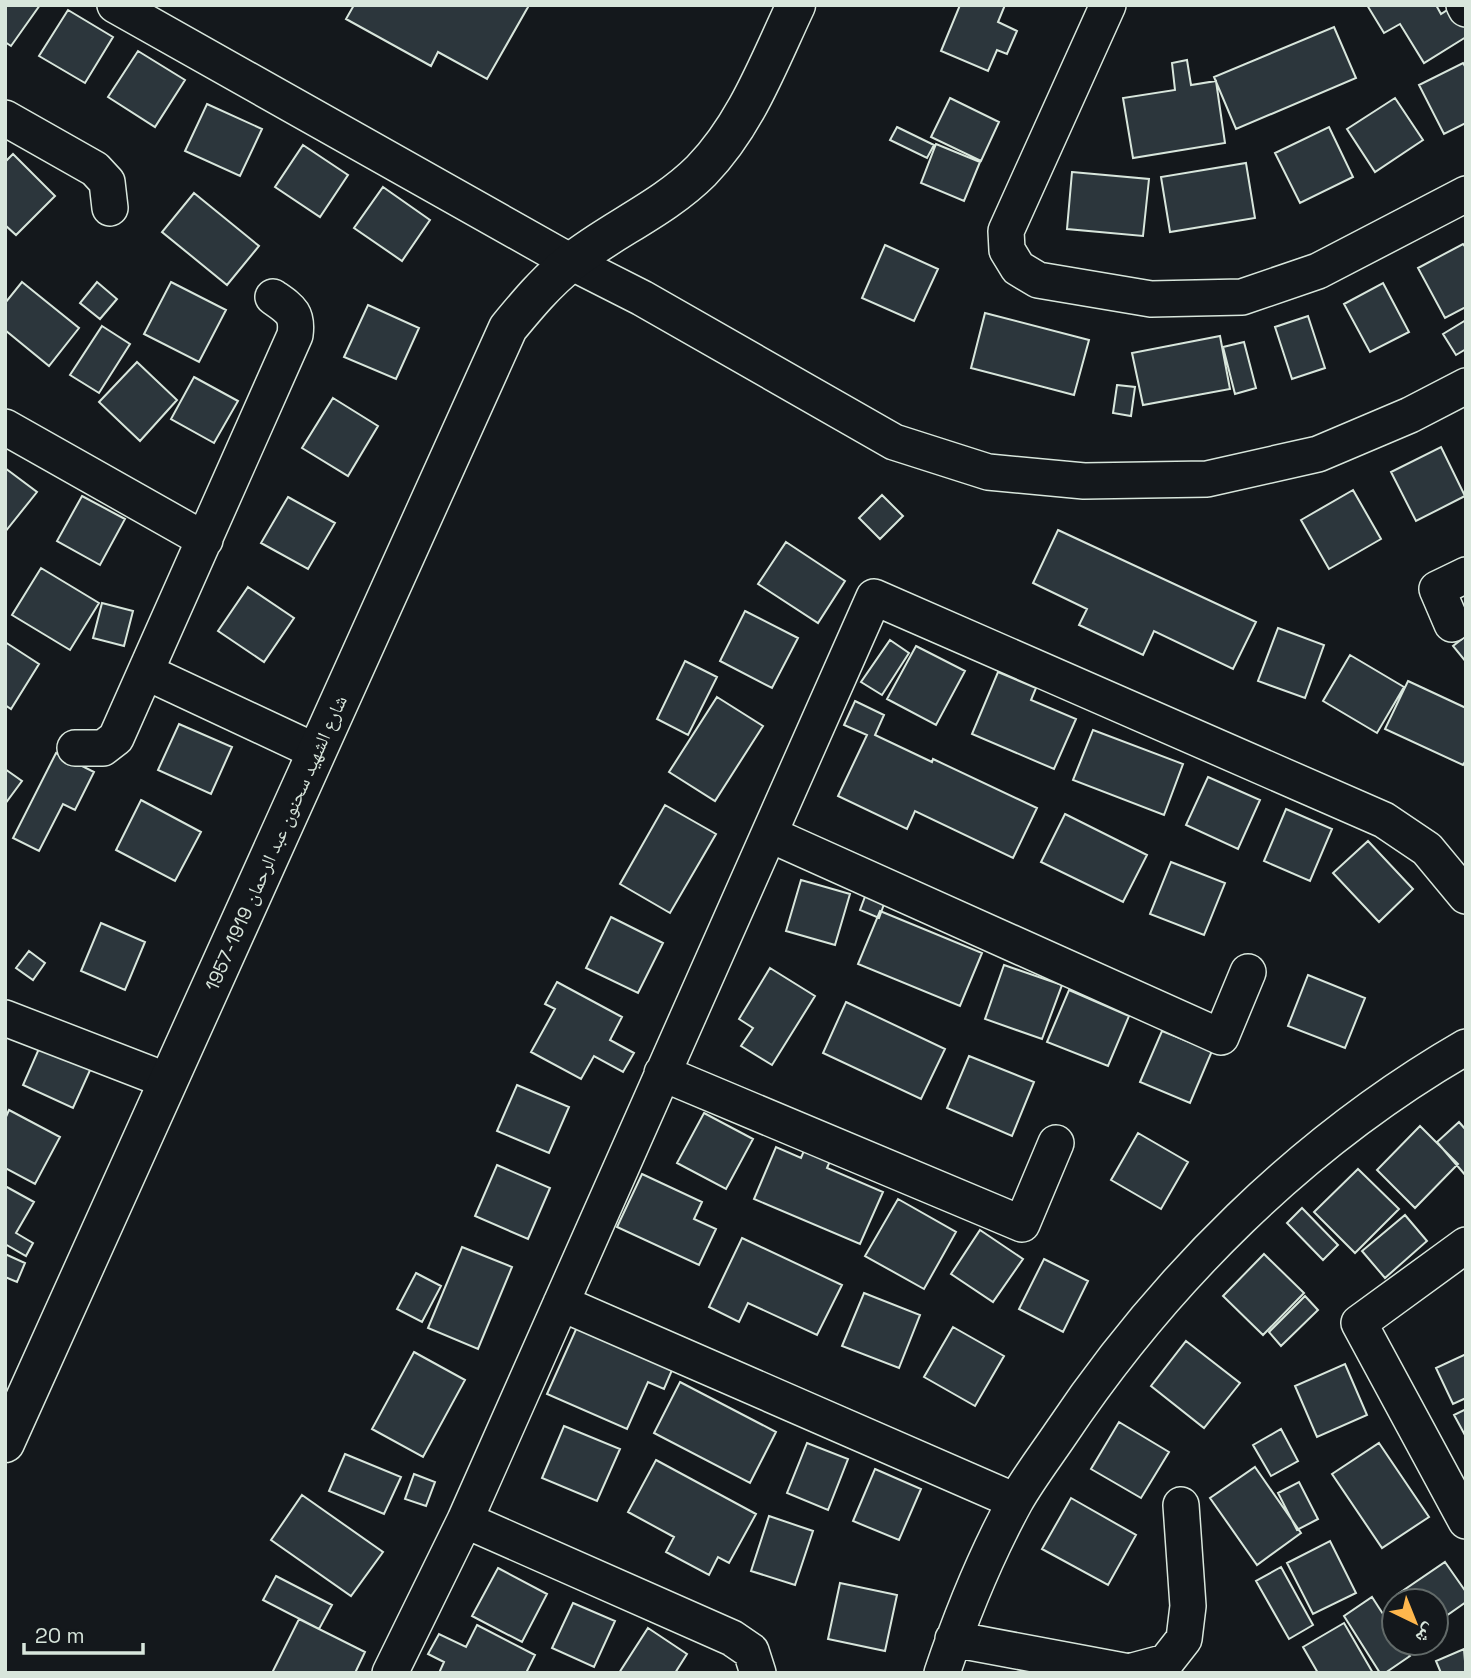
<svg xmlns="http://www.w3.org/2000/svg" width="1471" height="1678" viewBox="0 0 1471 1678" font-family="'Space Grotesk','Noto Naskh Arabic',sans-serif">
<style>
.building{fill:#2c363c;stroke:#d8e6dc;stroke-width:2}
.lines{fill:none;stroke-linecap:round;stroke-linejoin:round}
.minor-casing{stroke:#d8e6dc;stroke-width:38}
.tertiary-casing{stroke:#d8e6dc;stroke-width:41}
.minor{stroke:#14181c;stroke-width:35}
.tertiary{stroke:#14181c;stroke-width:38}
.labels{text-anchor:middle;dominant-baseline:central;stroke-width:5;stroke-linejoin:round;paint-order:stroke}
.street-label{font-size:19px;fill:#d8e6dc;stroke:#14181c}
</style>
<rect width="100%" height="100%" fill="#14181c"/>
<path class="building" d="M 5,5 L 40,5 L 11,46 L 5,42 Z
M 354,5 L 525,5 L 528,7 L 487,79 L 438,52 L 431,66 L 346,19 Z
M 960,5 L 1005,5 L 998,22 L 1017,31 L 1007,54 L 997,50 L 988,71 L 941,51 Z
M 1367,5 L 1436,5 L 1441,14 L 1455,5 L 1466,10 L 1466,37 L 1424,63 L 1400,24 L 1384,33 Z
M 68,10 L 113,37 L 85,83 L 39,56 Z
M 1334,27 L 1356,78 L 1236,129 L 1214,77 Z
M 138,51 L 185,80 L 155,127 L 108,97 Z
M 1187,60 L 1191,85 L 1216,81 L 1225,143 L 1133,158 L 1123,98 L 1175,90 L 1172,63 Z
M 1463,63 L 1466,68 L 1466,123 L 1444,134 L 1419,85 Z
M 950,98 L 999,122 L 981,161 L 931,137 Z
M 1395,98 L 1423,140 L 1375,172 L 1347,129 Z
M 207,104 L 262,129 L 240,176 L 185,151 Z
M 897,127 L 934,145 L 927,158 L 890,140 Z
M 1329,127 L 1353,177 L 1300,203 L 1275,153 Z
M 936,144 L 980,162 L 964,201 L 921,183 Z
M 303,145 L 348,175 L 320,217 L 275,187 Z
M 13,154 L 55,196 L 16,235 L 5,225 L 5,162 Z
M 1246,163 L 1255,218 L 1170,232 L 1161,177 Z
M 1072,172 L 1149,179 L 1143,236 L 1067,229 Z
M 383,187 L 430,220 L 402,261 L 354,228 Z
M 194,193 L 259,246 L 227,285 L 162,232 Z
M 1463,244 L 1466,248 L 1466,307 L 1445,318 L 1418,268 Z
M 885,245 L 938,269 L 914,321 L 862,298 Z
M 22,282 L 79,328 L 49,366 L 5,330 L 5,303 Z
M 97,282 L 117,299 L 100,319 L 80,303 Z
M 171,282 L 226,310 L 199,362 L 144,334 Z
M 1383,283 L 1409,332 L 1370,352 L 1344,304 Z
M 368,305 L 419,328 L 396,379 L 344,357 Z
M 985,313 L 1089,340 L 1074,395 L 971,368 Z
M 1308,316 L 1325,368 L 1292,379 L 1275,327 Z
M 1466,320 L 1466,349 L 1456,355 L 1443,334 Z
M 102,326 L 130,344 L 99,393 L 70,375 Z
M 1220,336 L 1230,389 L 1143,405 L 1132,353 Z
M 1244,342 L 1256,388 L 1235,394 L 1223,347 Z
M 137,362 L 177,400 L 140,441 L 99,402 Z
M 194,377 L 238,401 L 214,443 L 171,419 Z
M 1117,385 L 1135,387 L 1131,416 L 1113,413 Z
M 333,398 L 378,426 L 348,476 L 302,448 Z
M 1441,447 L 1465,496 L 1416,521 L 1391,472 Z
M 5,468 L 37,492 L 5,532 Z
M 1353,490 L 1381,539 L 1329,569 L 1301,520 Z
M 882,495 L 903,516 L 880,539 L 859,518 Z
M 82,496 L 125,519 L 100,565 L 57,541 Z
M 288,497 L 335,523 L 308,569 L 261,543 Z
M 1058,530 L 1256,622 L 1233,669 L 1154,631 L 1143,655 L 1079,625 L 1087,609 L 1033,583 Z
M 786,542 L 845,581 L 818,623 L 758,584 Z
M 41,568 L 99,603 L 70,650 L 12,615 Z
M 248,587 L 294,618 L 264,662 L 218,631 Z
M 102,603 L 133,611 L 124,646 L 93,638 Z
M 745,611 L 798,638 L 772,688 L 720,661 Z
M 1278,628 L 1324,645 L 1305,698 L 1258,681 Z
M 1466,636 L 1466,662 L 1453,646 Z
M 890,640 L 909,653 L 882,695 L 861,682 Z
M 5,642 L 39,664 L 11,709 L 5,705 Z
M 916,646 L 965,671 L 936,725 L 887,699 Z
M 1350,655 L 1404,687 L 1377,733 L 1323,701 Z
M 685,661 L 717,677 L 688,735 L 657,719 Z
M 998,672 L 1036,688 L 1031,700 L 1076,719 L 1054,769 L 972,734 Z
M 1408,681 L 1466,708 L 1466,760 L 1463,765 L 1385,729 Z
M 717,697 L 763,726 L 715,801 L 669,772 Z
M 855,701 L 884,715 L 875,735 L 932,762 L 933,759 L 1037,808 L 1013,858 L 915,811 L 907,829 L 838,796 L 867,735 L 844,725 Z
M 179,724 L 232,747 L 211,794 L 158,770 Z
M 1093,730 L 1183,764 L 1164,815 L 1073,780 Z
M 56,753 L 94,772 L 75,810 L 63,804 L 39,851 L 13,838 Z
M 5,769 L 22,781 L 5,804 Z
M 1208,777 L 1260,800 L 1238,849 L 1186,825 Z
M 141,800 L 201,832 L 175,881 L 116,850 Z
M 665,805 L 716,834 L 670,913 L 620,884 Z
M 1286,809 L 1332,829 L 1310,881 L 1264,861 Z
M 1065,814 L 1147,855 L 1123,902 L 1041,862 Z
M 1368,841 L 1413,889 L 1379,922 L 1333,873 Z
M 1171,862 L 1225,883 L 1204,935 L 1150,914 Z
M 872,878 L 891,885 L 879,918 L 860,910 Z
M 801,880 L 850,894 L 835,945 L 786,931 Z
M 880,911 L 982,953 L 960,1006 L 858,964 Z
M 611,917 L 663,943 L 638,993 L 586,968 Z
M 101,923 L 145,942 L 125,990 L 81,971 Z
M 29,951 L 45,963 L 33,980 L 16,968 Z
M 1004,965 L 1062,985 L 1042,1039 L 985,1019 Z
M 770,968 L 815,996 L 772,1065 L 741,1046 L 753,1028 L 739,1019 Z
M 1308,975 L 1365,998 L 1345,1048 L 1288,1026 Z
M 557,982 L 622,1017 L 610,1040 L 634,1053 L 623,1072 L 594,1056 L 581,1079 L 531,1052 L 555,1009 L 545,1004 Z
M 1069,990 L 1129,1016 L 1108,1066 L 1047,1042 Z
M 846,1002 L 945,1049 L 921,1099 L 823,1053 Z
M 1162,1031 L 1212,1051 L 1190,1103 L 1140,1082 Z
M 45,1035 L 96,1057 L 73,1108 L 23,1085 Z
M 969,1056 L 1034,1082 L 1012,1136 L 947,1108 Z
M 517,1085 L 569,1107 L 549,1153 L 497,1131 Z
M 9,1110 L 60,1137 L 35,1184 L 5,1168 L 5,1119 Z
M 704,1113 L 753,1139 L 726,1189 L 677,1163 Z
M 1459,1122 L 1466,1130 L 1466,1176 L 1437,1142 Z
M 1420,1126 L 1458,1164 L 1415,1208 L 1377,1170 Z
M 1138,1133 L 1188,1162 L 1161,1209 L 1111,1180 Z
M 810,1136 L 836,1147 L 827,1168 L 883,1192 L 860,1244 L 754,1199 L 776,1147 L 801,1158 Z
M 497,1165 L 550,1188 L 528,1239 L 475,1216 Z
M 1358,1169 L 1399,1209 L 1355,1253 L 1314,1212 Z
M 642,1174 L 702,1202 L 694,1219 L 716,1229 L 699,1265 L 617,1227 Z
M 5,1186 L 34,1202 L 16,1233 L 33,1243 L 26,1256 L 5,1244 Z
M 898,1199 L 956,1232 L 924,1289 L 865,1256 Z
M 1302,1208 L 1338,1245 L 1323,1260 L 1287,1223 Z
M 1405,1215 L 1427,1241 L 1385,1278 L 1362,1251 Z
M 980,1230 L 1023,1259 L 993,1302 L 951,1274 Z
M 742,1238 L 842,1285 L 817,1335 L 748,1303 L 739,1322 L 709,1307 Z
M 462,1247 L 512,1267 L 478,1349 L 428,1328 Z
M 5,1254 L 25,1263 L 17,1282 L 5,1277 Z
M 1264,1254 L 1304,1293 L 1263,1335 L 1223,1296 Z
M 1044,1259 L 1088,1281 L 1063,1332 L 1019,1309 Z
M 416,1273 L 441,1286 L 422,1322 L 397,1309 Z
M 864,1293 L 920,1315 L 899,1368 L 842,1346 Z
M 1305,1296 L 1318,1310 L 1281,1346 L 1269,1332 Z
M 586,1307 L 681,1349 L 664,1389 L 648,1382 L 627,1429 L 547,1394 Z
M 953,1327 L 1004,1356 L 975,1406 L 924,1377 Z
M 1186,1341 L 1240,1383 L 1204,1428 L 1151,1386 Z
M 414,1352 L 465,1380 L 423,1457 L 372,1429 Z
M 1466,1354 L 1466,1398 L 1453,1404 L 1436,1368 Z
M 1345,1364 L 1367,1415 L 1317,1437 L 1295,1386 Z
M 680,1382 L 776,1432 L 750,1483 L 654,1433 Z
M 1466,1409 L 1466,1437 L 1454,1415 Z
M 1119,1422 L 1169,1452 L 1141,1498 L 1091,1469 Z
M 564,1426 L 620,1449 L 597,1501 L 542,1478 Z
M 1281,1429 L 1298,1461 L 1271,1476 L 1253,1445 Z
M 807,1443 L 848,1459 L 828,1510 L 787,1493 Z
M 1379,1443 L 1429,1517 L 1382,1548 L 1332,1474 Z
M 345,1454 L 401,1477 L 384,1514 L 329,1491 Z
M 656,1460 L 756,1514 L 729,1563 L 718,1557 L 709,1575 L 666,1552 L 674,1537 L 628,1512 Z
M 1255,1467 L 1301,1533 L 1257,1565 L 1210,1498 Z
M 875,1469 L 921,1489 L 899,1540 L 853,1521 Z
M 414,1474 L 435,1482 L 426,1506 L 405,1499 Z
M 1299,1482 L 1318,1519 L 1297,1530 L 1278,1493 Z
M 302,1495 L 383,1552 L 351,1596 L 271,1540 Z
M 1071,1498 L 1136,1535 L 1108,1585 L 1042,1549 Z
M 769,1516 L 813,1531 L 795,1585 L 751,1571 Z
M 1330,1541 L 1356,1593 L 1313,1614 L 1287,1563 Z
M 1445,1562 L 1466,1592 L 1466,1602 L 1436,1623 L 1436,1601 L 1403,1601 L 1398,1594 Z
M 1281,1567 L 1313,1625 L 1289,1639 L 1256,1581 Z
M 498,1568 L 547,1594 L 522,1642 L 472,1616 Z
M 276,1576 L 332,1605 L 319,1629 L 263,1600 Z
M 840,1583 L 897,1595 L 885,1651 L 828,1639 Z
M 1372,1597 L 1394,1631 L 1394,1643 L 1402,1643 L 1410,1656 L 1385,1673 L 1380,1673 L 1344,1616 Z
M 573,1603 L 615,1621 L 594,1667 L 552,1648 Z
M 299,1619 L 365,1652 L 355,1673 L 272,1673 Z
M 1344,1623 L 1373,1673 L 1318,1673 L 1303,1647 Z
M 477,1625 L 535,1655 L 526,1673 L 439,1673 L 444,1662 L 428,1654 L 439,1634 L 466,1647 Z
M 648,1628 L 687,1654 L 675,1673 L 619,1673 Z
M 1464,1649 L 1466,1673 L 1441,1673 L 1436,1661 Z"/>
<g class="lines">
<g class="minor-casing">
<path id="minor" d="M 115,5 L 571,262 L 642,298 L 894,442 L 988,472 L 1084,481 L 1207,479 L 1318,454 L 1410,415 L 1466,386
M 1108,5 L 1006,231 L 1007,250 L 1018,268 L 1038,280 L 1151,299 L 1242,297 L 1318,271 L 1466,194
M 1464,5 L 1466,9
M 5,118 L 95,169 L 107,182 L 110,208
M 5,427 L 205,540
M 1452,624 L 1437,589 L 1466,575
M 146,672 L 317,752
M 75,748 L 103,748 L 116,738 L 295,335 C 298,313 290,309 273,297
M 769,834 L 1221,1037 L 1248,972
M 5,1018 L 168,1081
M 662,1073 L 1022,1224 L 1056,1143
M 1466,1245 L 1359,1323 L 1466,1521
M 561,1303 L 1015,1501
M 465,1520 L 732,1638 L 751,1651 L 758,1673
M 953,1639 L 1129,1672 L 1166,1662 L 1184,1639 L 1188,1606 L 1181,1505
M 390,1673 L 465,1520 L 874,597 L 1384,820 L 1427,849 L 1466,896
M 942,1673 C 962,1614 985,1557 1015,1502 C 1028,1479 1044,1458 1059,1436 C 1163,1280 1303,1141 1466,1047"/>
</g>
<g class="tertiary-casing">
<path id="tertiary" d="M 5,1443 L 508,328 C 527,305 546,282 570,263 C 611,230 663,209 701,171 C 746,125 769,62 796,5"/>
</g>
<use href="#minor" class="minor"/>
<use href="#tertiary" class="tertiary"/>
</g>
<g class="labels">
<g class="street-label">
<text transform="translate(276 843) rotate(-66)">شارع الشهيد سحنون عبد الرحمان 1919-1957</text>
</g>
</g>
<rect width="1471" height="1678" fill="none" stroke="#d8e6dc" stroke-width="14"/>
<g transform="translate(1415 1622) rotate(137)"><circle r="33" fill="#14181c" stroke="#626a69" stroke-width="2"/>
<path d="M0-5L12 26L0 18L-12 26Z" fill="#ffb74d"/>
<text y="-10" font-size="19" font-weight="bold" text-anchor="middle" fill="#d8e6dc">ش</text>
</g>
<path d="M24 1643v10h119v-10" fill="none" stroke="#d8e6dc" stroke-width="3.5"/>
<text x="35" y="1643" font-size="21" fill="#d8e6dc" stroke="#14181c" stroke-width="5" paint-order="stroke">20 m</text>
</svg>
